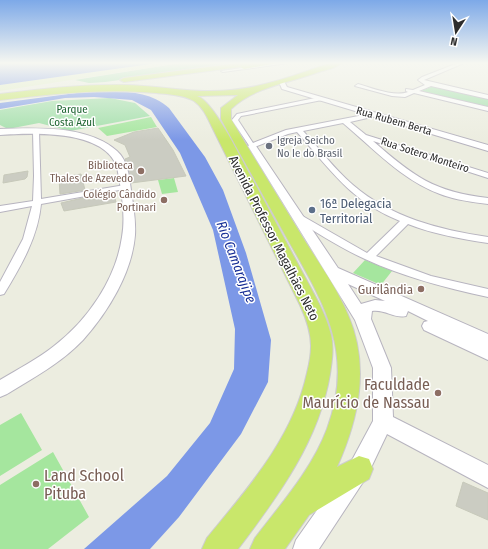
<svg xmlns="http://www.w3.org/2000/svg" width="488" height="549" viewBox="0 0 488 549" font-family="'Fira Sans Condensed',sans-serif">
<style>
.green{fill:#a1dfa9}
.sand{fill:#e2efc6}
.pitch{fill:#a5e69e}
.water{fill:#7c98e7}
.building{fill:#cbccc2;stroke:#c7c9ba}
.lines{fill:none;stroke-linecap:round;stroke-linejoin:round}
.minor-casing{stroke:#b7b4bf;stroke-width:2}
.tertiary-casing{stroke:#b7b4bf;stroke-width:2}
.primary-casing{stroke:#cdcdcd;stroke-width:2}
.minor{fill:#fff;fill-rule:evenodd}
.tertiary{fill:#fff;fill-rule:evenodd}
.primary{fill:#c9e76b;fill-rule:evenodd}
.worship-dot{fill:#6b7280;stroke:#fff;stroke-width:1.5}
.education-dot{fill:#8d6e63;stroke:#fff;stroke-width:1.5}
.service-dot{fill:#5c6f8a;stroke:#fff;stroke-width:1.5}
.labels{text-anchor:middle;dominant-baseline:central;stroke-width:3;stroke-linejoin:round;paint-order:stroke}
.far-park-label{font-size:11px;fill:#206633;stroke:#fff}
.far-street-label{font-size:11px;fill:#2d2d2d;stroke:#fff}
.far-worship-label{font-size:11px;fill:#5b616d;stroke:#fff;text-anchor:start}
.far-education-label{font-size:11px;fill:#785e54;stroke:#fff;text-anchor:end}
.service-label{font-size:13px;fill:#4e5e75;stroke:#fff;text-anchor:start}
.street-label{font-size:13px;fill:#2d2d2d;stroke:#fff}
.education-label{font-size:13px;fill:#785e54;stroke:#fff;text-anchor:end}
.water-label{font-size:14px;font-style:italic;fill:#172e96;stroke:#fff}
.near-education-label{font-size:16px;fill:#785e54;stroke:#fff;text-anchor:end}
</style>
<rect width="100%" height="100%" fill="#ecede0"/>
<path class="green" d="M 180,63 L 245,63 L 105,82 L 89,83 L 75,80 Z
M 433,86 L 488,98 L 488,107 L 421,91 Z
M 110,98 L 135,103 L 150,116 L 70,131 L 39,123 L 8,129 L 0,125 L 0,110 L 52,101 Z"/>
<path class="sand" d="M 158,63 L 180,63 L 0,91 L 0,85 Z"/>
<path class="pitch" d="M 151,117 L 157,127 L 107,136 L 98,128 Z
M 174,178 L 178,192 L 162,194 L 158,180 Z
M 365,260 L 392,271 L 381,285 L 353,273 Z
M 21,413 L 42,450 L 0,476 L 0,425 Z
M 53,452 L 89,517 L 48,549 L 0,549 L 0,485 Z"/>
<path class="water" d="M 0,63 L 158,63 L 0,85 Z
M 84,92 C 112,92 146,87 169,108 L 205,157 L 223,190 L 246,253 L 271,340 L 268,382 L 241,434 L 179,517 L 150,549 L 84,549 L 167,476 L 210,423 L 234,369 L 235,329 L 213,230 L 180,153 L 151,110 L 132,100 L 94,97 L 65,98 L 0,109 L 0,103 Z"/>
<path class="building" d="M 158,128 L 173,150 L 186,176 L 131,183 L 125,159 L 130,157 L 125,145 L 114,140 L 134,132 Z
M 28,171 L 27,177 L 25,179 L 3,183 L 4,175 Z
M 81,174 L 85,190 L 60,194 L 59,178 Z
M 114,195 L 116,202 L 64,211 L 61,203 L 87,197 L 88,200 Z
M 463,482 L 488,493 L 488,520 L 456,506 Z"/>
<g class="lines">
<g class="minor-casing">
<path id="minor" d="M 274,63 L 288,63 L 223,72 L 221,71 Z
M 458,63 L 464,63 L 424,80 L 488,95 L 488,99 L 431,86 L 419,91 L 488,107 L 488,111 L 414,93 L 405,97 L 392,96 L 355,86 L 358,84 C 372,88 394,97 408,92 L 406,91 L 406,89 L 413,90 L 425,85 L 418,80 L 422,77 Z
M 320,97 L 322,100 L 247,115 L 241,116 L 238,120 L 253,143 L 286,130 L 374,113 L 376,114 L 376,116 L 350,122 L 366,135 L 488,173 L 488,178 L 373,141 C 413,176 434,192 488,198 L 488,204 C 472,202 455,200 440,194 C 402,180 374,149 343,123 L 303,131 C 320,149 334,169 353,185 C 390,217 440,230 488,237 L 488,243 C 461,239 433,234 408,224 L 376,256 L 431,276 L 488,289 L 488,297 C 446,288 404,277 365,259 C 340,248 316,232 293,218 L 293,214 L 299,214 L 367,253 L 400,221 C 350,201 331,170 297,132 L 288,134 L 252,148 L 250,147 L 232,120 L 237,114 Z
M 36,129 L 39,131 L 41,199 L 125,185 L 129,187 L 125,189 L 41,204 C 38,237 21,266 4,294 L 0,295 L 0,282 L 23,239 L 32,206 L 0,212 L 0,206 L 33,201 L 34,176 L 33,131 Z"/>
</g>
<g class="tertiary-casing">
<path id="tertiary" d="M 282,80 L 284,81 L 287,87 L 488,145 L 488,151 L 282,89 L 279,82 Z
M 0,129 C 37,128 87,125 117,151 C 128,161 129,176 131,190 C 133,205 136,220 135,235 C 132,273 108,312 83,340 C 61,363 33,378 7,394 L 0,397 L 0,380 C 18,369 38,359 54,346 C 88,320 116,279 122,237 C 126,215 121,188 117,167 C 104,129 31,133 0,135 Z
M 252,143 L 256,146 L 338,268 L 488,334 L 488,360 L 424,330 L 422,326 L 424,322 L 428,321 L 408,311 L 406,316 C 395,319 385,309 372,311 L 371,319 L 391,368 L 393,417 L 488,465 L 488,488 L 387,434 L 367,476 L 319,549 L 293,549 L 296,540 L 351,462 L 373,421 L 373,368 L 355,320 L 248,146 ZM 348,284 L 385,301 L 375,300 L 361,304 Z"/>
</g>
<g class="primary-casing">
<path id="primary" d="M 238,63 L 277,63 L 244,69 L 240,67 L 124,82 L 120,80 L 124,78 Z
M 330,63 L 342,63 C 336,68 326,70 319,72 C 289,83 254,87 231,109 L 231,119 C 255,160 280,200 305,241 C 320,265 337,288 348,315 C 370,366 359,418 337,467 L 359,456 L 369,459 L 373,469 L 369,479 L 309,515 L 285,549 L 250,549 L 255,538 C 281,504 312,469 327,429 C 356,350 322,300 284,233 C 263,195 242,157 221,119 L 221,108 L 238,95 L 197,96 C 214,101 242,161 252,178 C 270,211 287,244 305,277 C 315,296 326,314 331,335 C 334,348 332,361 330,374 C 319,441 278,496 238,549 L 202,549 L 207,538 C 248,488 293,438 307,373 C 309,365 311,355 311,346 C 311,332 306,318 300,305 L 213,129 C 208,119 204,108 194,101 C 184,95 168,94 156,93 C 103,88 52,94 0,100 L 0,94 C 42,89 85,84 127,85 C 162,86 196,94 231,90 C 265,87 298,74 330,63 Z"/>
</g>
<use href="#minor" class="minor"/>
<use href="#tertiary" class="tertiary"/>
<use href="#primary" class="primary"/>
</g>
<linearGradient id="sky" x2="0" y2="1"><stop stop-color="#7da9e8"/><stop offset="0.45" stop-color="#f6f7f1"/><stop offset="1" stop-color="#f6f7f1" stop-opacity="0"/></linearGradient>
<rect width="488" height="140" fill="url(#sky)"/>
<circle class="worship-dot" cx="269" cy="146" r="4"/>
<g class="education-dot">
<circle cx="141" cy="171" r="4"/>
<circle cx="164" cy="200" r="4"/>
<circle cx="421" cy="289" r="4"/>
<circle cx="438" cy="393" r="4"/>
<circle cx="36" cy="484" r="4"/>
</g>
<circle class="service-dot" cx="312" cy="210" r="4"/>
<g class="labels">
<g class="far-park-label">
<text x="72" y="109">Parque<tspan x="72" dy="13">Costa Azul</tspan></text>
</g>
<g class="far-street-label">
<text transform="translate(394 121) rotate(16)">Rua Rubem Berta</text>
<text transform="translate(425 155) rotate(18)">Rua Sotero Monteiro</text>
</g>
<g class="far-worship-label">
<text x="277" y="140">Igreja Seicho<tspan x="277" dy="13">No Ie do Brasil</tspan></text>
</g>
<g class="far-education-label">
<text x="133" y="165">Biblioteca<tspan x="133" dy="13">Thales de Azevedo</tspan></text>
<text x="156" y="194">Colégio Cândido<tspan x="156" dy="13">Portinari</tspan></text>
</g>
<g class="service-label">
<text x="320" y="203">16ª Delegacia<tspan x="320" dy="15">Territorial</tspan></text>
</g>
<g class="street-label">
<text transform="translate(274 238) rotate(63)">Avenida Professor Magalhães Neto</text>
</g>
<g class="education-label">
<text x="413" y="289">Gurilândia</text>
</g>
<g class="water-label">
<text transform="translate(236 262) rotate(69)">Rio Camarajipe</text>
</g>
<g class="near-education-label">
<text x="430" y="384">Faculdade<tspan x="430" dy="18">Maurício de Nassau</tspan></text>
<text x="44" y="475" text-anchor="start">Land School<tspan x="44" dy="18">Pituba</tspan></text>
</g>
</g>
<g transform="translate(456 32) rotate(192)" stroke="#ffffff" stroke-width="3" paint-order="stroke">
<path d="M0-3L7 15L0 10L-7 15Z" fill="#2d2d2d"/>
<text y="-6" font-size="11" font-weight="bold" text-anchor="middle" fill="#2d2d2d">N</text>
</g>
</svg>
